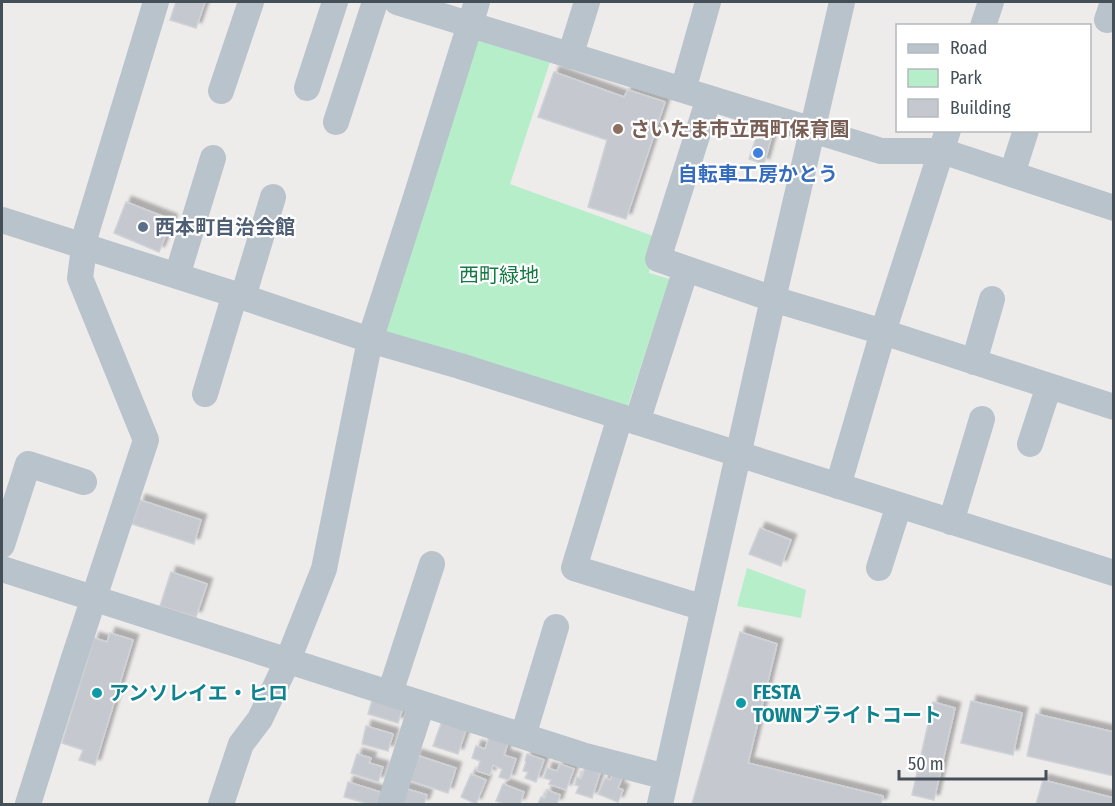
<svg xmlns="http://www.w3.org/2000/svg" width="1115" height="806" viewBox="0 0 1115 806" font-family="'Fira Sans Condensed','Noto Sans JP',sans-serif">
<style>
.green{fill:#b7eeca}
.building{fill:#c5c8ce;stroke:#cfd2d7;stroke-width:1.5;filter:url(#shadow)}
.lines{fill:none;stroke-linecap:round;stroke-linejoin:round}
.minor{stroke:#b9c3cb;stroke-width:26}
.education-dot{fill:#8d6e63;stroke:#fff;stroke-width:2}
.shop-dot{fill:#3f7fe0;stroke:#fff;stroke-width:2}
.service-dot{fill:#5c6f8a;stroke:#fff;stroke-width:2}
.culture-dot{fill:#0f9aa8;stroke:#fff;stroke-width:2}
.labels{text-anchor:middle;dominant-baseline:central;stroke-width:4.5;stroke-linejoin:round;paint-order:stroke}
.education-label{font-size:20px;font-weight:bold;fill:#785e54;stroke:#fff;text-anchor:start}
.shop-label{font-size:20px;font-weight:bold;fill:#366cbe;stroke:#fff}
.service-label{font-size:20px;font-weight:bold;fill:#4e5e75;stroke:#fff;text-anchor:start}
.park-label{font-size:20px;fill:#157943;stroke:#fff}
.culture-label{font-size:20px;font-weight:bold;fill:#0d838f;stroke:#fff;text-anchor:start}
</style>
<defs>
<filter id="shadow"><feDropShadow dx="5.5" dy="-5.5" stdDeviation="1.5" flood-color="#0004"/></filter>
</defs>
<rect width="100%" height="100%" fill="#eeebeb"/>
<path class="green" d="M 475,38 L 551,59 L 510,184 L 656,237 L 649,273 L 670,279 L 626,411 L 384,332 Z
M 747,568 L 806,590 L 801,618 L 737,606 Z"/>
<path class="building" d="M 176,2 L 205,2 L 196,28 L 170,20 Z
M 554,72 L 624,97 L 628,90 L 665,102 L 626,219 L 588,207 L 607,140 L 538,117 Z
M 764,125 L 774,128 L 764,164 L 749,159 L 756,138 L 760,137 Z
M 126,202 L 172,220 L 159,252 L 114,233 Z
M 140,500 L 201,520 L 194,544 L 132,524 Z
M 760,528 L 791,540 L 781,566 L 749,554 Z
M 171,572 L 207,584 L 196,617 L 160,606 Z
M 740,632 L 777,644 L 748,763 L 883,796 L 881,804 L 692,804 Z
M 110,633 L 133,640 L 95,765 L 79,760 L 83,750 L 62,743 L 94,638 L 107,642 Z
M 373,697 L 403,707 L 398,723 L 368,714 Z
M 971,701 L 1022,713 L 1013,755 L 961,743 Z
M 933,702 L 955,708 L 934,800 L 912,795 Z
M 1036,714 L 1114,732 L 1114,776 L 1027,756 Z
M 443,718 L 467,727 L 458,754 L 433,746 Z
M 366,726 L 393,734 L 388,751 L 362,744 Z
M 489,737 L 508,743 L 504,755 L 516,759 L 509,780 L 499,777 L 502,769 L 493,765 L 490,775 L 477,771 L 480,761 L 472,758 L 476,746 L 485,749 Z
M 357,754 L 371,758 L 369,763 L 383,767 L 378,782 L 351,773 Z
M 527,754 L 544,760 L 536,782 L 525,778 L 528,772 L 523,771 L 526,762 L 525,760 Z
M 416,755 L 456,768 L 448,793 L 408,780 Z
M 560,764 L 574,769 L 566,790 L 549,784 L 551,780 L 544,778 L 547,768 L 557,771 Z
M 585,768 L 600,773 L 592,798 L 576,793 L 579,786 L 575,785 L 577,777 L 581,779 Z
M 471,774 L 486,780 L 476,804 L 461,797 Z
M 613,774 L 622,778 L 618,788 L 623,790 L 618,802 L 598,794 L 605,778 L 610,780 Z
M 1043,780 L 1114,798 L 1114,804 L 1036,804 Z
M 348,782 L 380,792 L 377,804 L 369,804 L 344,797 Z
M 503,784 L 524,792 L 520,804 L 505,804 L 496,801 Z
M 404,788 L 427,795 L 424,804 L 399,804 Z
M 547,790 L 560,795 L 557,804 L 538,804 L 541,797 L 545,798 Z"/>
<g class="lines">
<path class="minor" d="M 397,2 L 881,151 L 942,151 L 1114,208
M 1107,20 L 1113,2
M 983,26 L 991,2
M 570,56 L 587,2
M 307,88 L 335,2
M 683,90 L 708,2
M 221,91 L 251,2
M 709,98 L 658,259 L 773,299 L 883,332 L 1114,407
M 336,122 L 375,2
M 1012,174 L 1026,130
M 2,220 L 243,297 L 370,340 L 460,366 L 1114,573
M 177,276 L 213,158
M 243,297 L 273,197
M 974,362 L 992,299
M 205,394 L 235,294
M 620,417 L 574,568 L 704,608
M 637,422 L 686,269
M 1030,444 L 1049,386
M 838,486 L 883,332 L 948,130
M 951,522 L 982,419
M 2,545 L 28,464 L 84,482
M 879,568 L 899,505
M 2,569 L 582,755 L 666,777
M 390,693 L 432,564
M 523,736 L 556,627
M 28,804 L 73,661 L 146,440 L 80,278 L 86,233 L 156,2
M 221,804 L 241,744 L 260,719 L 288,660 L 324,569 L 370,340 L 417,194 L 477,2
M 390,804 L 422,704
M 660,804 L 773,299 L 842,2"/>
</g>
<circle class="education-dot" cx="618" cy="129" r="6"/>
<circle class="shop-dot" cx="758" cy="153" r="6"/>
<circle class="service-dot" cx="143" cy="227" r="6"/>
<g class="culture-dot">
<circle cx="97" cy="693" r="6"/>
<circle cx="741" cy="703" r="6"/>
</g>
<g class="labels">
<g class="education-label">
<text x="630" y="129">さいたま市立西町保育園</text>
</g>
<g class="shop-label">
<text x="758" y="174">自転車工房かとう</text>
</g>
<g class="service-label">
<text x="155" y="227">西本町自治会館</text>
</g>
<g class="park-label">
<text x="499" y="275">西町緑地</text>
</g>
<g class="culture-label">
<text x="753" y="692">FESTA<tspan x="753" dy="23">TOWNブライトコート</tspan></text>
<text x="109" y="693">アンソレイエ・ヒロ</text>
</g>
</g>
<rect width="1115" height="806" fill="none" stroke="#444f58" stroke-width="6"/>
<rect x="896" y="24" width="195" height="108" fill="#ffffff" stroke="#b4b9bc" stroke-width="1.5"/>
<rect x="908" y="44" width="30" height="9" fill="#b9c3cb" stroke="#b4b9bc" stroke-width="1.5"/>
<text x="950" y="54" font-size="18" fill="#444f58">Road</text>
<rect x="908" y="69" width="30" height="18" fill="#b7eeca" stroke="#b4b9bc" stroke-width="1.5"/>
<text x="950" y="84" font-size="18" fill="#444f58">Park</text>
<rect x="908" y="99" width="30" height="18" fill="#c5c8ce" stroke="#b4b9bc" stroke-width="1.5"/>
<text x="950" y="114" font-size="18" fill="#444f58">Building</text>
<path d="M899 770v9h147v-9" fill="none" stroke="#444f58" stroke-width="3"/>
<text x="908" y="770" font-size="18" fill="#444f58" stroke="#ffffff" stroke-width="4.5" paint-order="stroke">50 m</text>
</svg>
